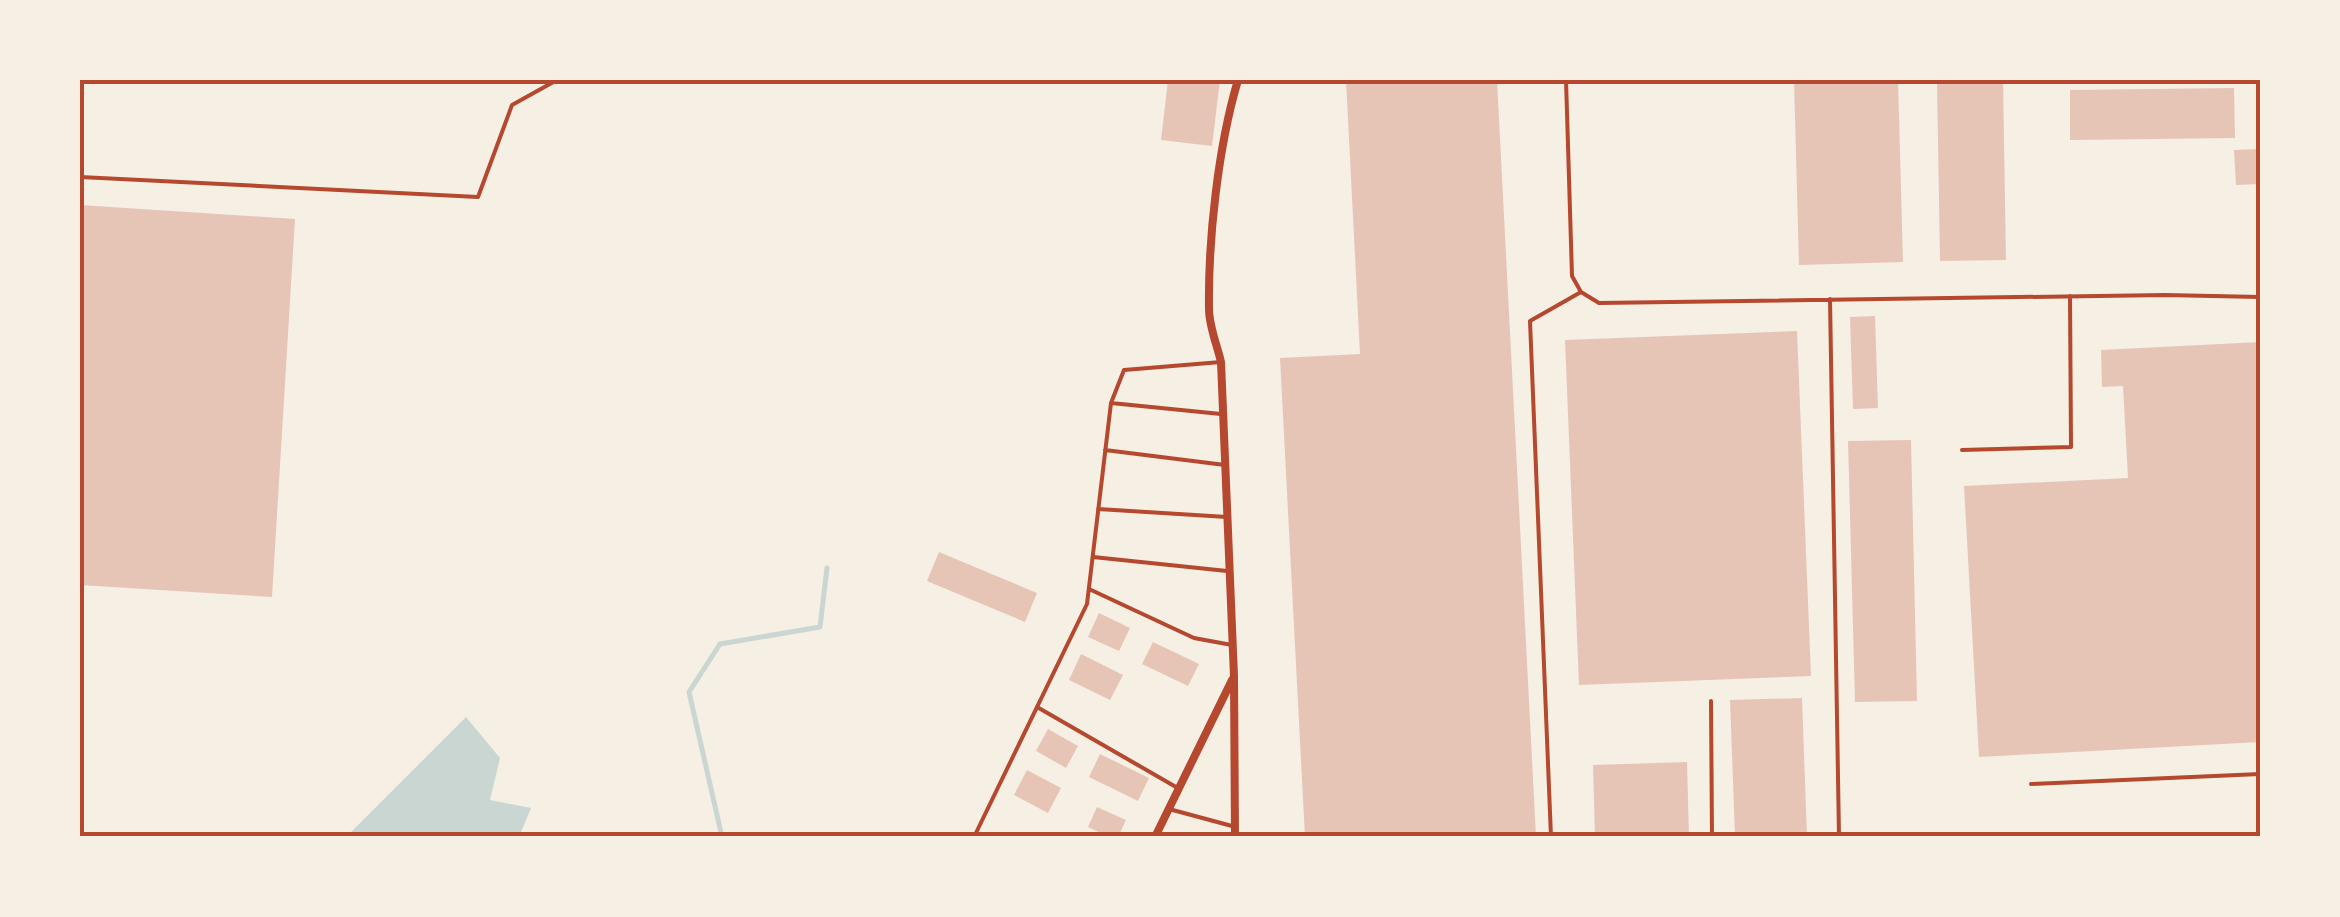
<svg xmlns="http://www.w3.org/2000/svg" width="2340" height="917" viewBox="0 0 2340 917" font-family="'Fira Sans Condensed',sans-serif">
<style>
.water{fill:#c9d6d2}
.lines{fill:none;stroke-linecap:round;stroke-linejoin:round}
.stream{stroke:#c9d6d2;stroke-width:5}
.building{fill:#e6c5b7}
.service{stroke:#b5482f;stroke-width:4}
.minor{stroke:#b5482f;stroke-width:8}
.neatline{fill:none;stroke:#b5482f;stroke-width:4}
</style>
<rect width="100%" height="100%" fill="#f6efe4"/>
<path class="water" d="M 466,717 L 500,758 L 490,800 L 531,808 L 519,837 L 346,837 Z"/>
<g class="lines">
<path class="stream" d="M 722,837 L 689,692 L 720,644 L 820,627 L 827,568"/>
</g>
<path class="building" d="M 1168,80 L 1220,80 L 1212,146 L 1161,140 Z
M 1346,80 L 1497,80 L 1536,837 L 1305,837 L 1280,358 L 1360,354 Z
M 1794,80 L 1898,80 L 1903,262 L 1799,265 Z
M 1937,80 L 2003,80 L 2006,260 L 1940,261 Z
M 2234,88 L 2235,138 L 2070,140 L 2070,90 Z
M 2260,149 L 2260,184 L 2236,185 L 2234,150 Z
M 80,205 L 295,219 L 272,597 L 80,585 Z
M 1875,316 L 1878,408 L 1853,409 L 1850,317 Z
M 1797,331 L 1811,676 L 1579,685 L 1565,340 Z
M 2260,342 L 2260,742 L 1979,757 L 1964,486 L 2128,478 L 2123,386 L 2102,387 L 2101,350 Z
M 1911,440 L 1917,701 L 1855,702 L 1848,441 Z
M 939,552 L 1037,593 L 1025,622 L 927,581 Z
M 1099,613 L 1130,628 L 1119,651 L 1088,637 Z
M 1153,642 L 1199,664 L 1188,686 L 1142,664 Z
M 1081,654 L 1123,675 L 1110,700 L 1069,680 Z
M 1802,698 L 1807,837 L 1735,837 L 1730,700 Z
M 1048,729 L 1078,746 L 1066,768 L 1036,751 Z
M 1100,754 L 1149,778 L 1138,801 L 1089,777 Z
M 1687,762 L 1689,837 L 1595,837 L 1593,765 Z
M 1027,770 L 1061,788 L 1048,813 L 1014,795 Z
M 1097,807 L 1126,820 L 1118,837 L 1109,837 L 1088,827 Z"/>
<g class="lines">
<path class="service" d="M 1566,80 L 1572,276 L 1581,292 L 1599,303 L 2165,295 L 2260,297
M 80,177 L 478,197 L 512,105 L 557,80
M 1830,299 L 1839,837
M 1111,403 L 1221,414
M 1105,450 L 1225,465
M 1962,450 L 2071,447 L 2070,296
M 1098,509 L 1227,517
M 1093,557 L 1227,571
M 1089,589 L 1194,638 L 1232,645
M 1711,701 L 1712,837
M 1037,707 L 1176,787
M 2031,784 L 2260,774
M 1169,809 L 1232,826
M 974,837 L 1087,604 L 1111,403 L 1124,370 L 1221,362
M 1551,837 L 1530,321 L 1581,292"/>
<path class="minor" d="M 1155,837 L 1232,680
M 1235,837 L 1234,676 L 1221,362 C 1217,345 1209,326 1209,309 C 1208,240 1218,147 1238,80"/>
</g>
<rect width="2340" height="917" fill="none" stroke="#f6efe4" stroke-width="165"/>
<rect x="82" y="82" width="2176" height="752" class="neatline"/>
</svg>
